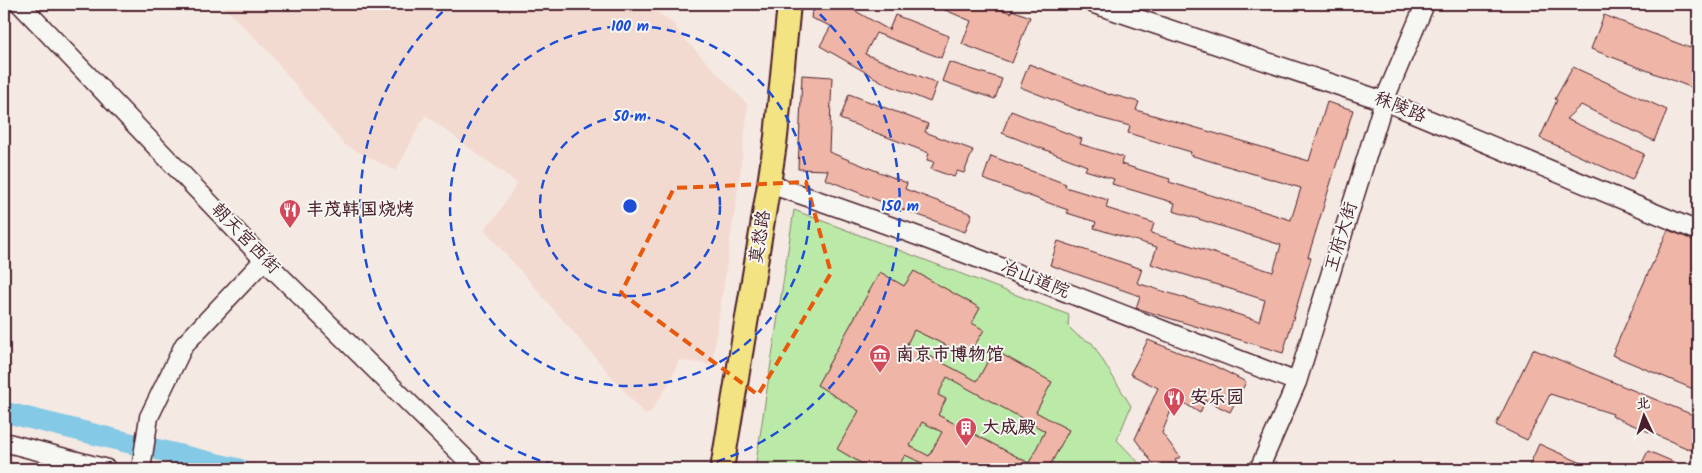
<svg xmlns="http://www.w3.org/2000/svg" width="1702" height="473" viewBox="0 0 1702 473" font-family="Kalam,'LXGW WenKai TC',sans-serif">
<style>
.built{fill:#f3dad1}
.green{fill:#bbeaa8;stroke:#82846a}
.lines{fill:none;stroke-linecap:round;stroke-linejoin:round}
.river{stroke:#84c9e5;stroke-width:21}
.building{fill:#efb6a7;stroke:#4a1f2b;fill-rule:evenodd}
.minor-casing{stroke:#4a1f2b;stroke-width:21}
.major-casing{stroke:#4a1f2b;stroke-width:26}
.minor{stroke:#f6f6f2;stroke-width:18}
.major{stroke:#f4e382;stroke-width:22}
.marked{fill:none;stroke:#e8590c;stroke-width:4;stroke-dasharray:10 6;stroke-linejoin:round}
.ring{fill:none;stroke:#1d4ed8;stroke-width:2.5;stroke-dasharray:9 6}
.labels{text-anchor:middle;dominant-baseline:central;stroke-width:4;stroke-linejoin:round;paint-order:stroke}
.street-label{font-size:18px;fill:#4a1f2b;stroke:#f6f6f2}
.poi-label{font-size:18px;font-weight:bold;fill:#4a1f2b;stroke:#f6f6f2;text-anchor:start}
.centre{fill:#1d4ed8;stroke:#f6f6f2;stroke-width:2.5}
.ring-label{font-size:15px;text-anchor:middle;font-weight:bold;fill:#1d4ed8;stroke:#f6f6f2;stroke-width:4;stroke-linejoin:round;paint-order:stroke}
</style>
<rect width="100%" height="100%" fill="#f5e9e3"/>
<filter id="ink" filterUnits="userSpaceOnUse"><feTurbulence type="fractalNoise" baseFrequency=".02" numOctaves="2"/><feDisplacementMap in="SourceGraphic" scale="10" xChannelSelector="R" yChannelSelector="G"/><feConvolveMatrix kernelMatrix="1 2 1 2 8 2 1 2 1" color-interpolation-filters="sRGB"/></filter>
<g filter="url(#ink)">
<path class="built" d="M 221,4 L 644,4 L 674,24 L 679,33 L 748,105 L 740,174 L 712,365 L 679,360 L 670,382 L 650,413 L 645,415 L 484,229 L 497,215 L 517,183 L 425,115 L 396,171 L 345,145 L 324,121 L 269,52 Z"/>
<path class="green" d="M 794,210 L 1069,315 L 1068,326 L 1078,336 L 1092,343 L 1131,406 L 1117,440 L 1145,469 L 755,469 Z"/>
<g class="lines">
<path class="river" d="M 4,412 L 134,444
M 155,449 L 239,469"/>
</g>
<path class="building" d="M 813,4 L 843,4 L 889,30 L 895,15 L 949,36 L 941,58 L 876,33 L 865,54 L 937,83 L 930,102 L 886,84 L 820,46 L 831,26 L 811,18 Z
M 931,4 L 986,4 L 1011,13 L 1012,10 L 1030,17 L 1012,63 L 962,44 L 971,21 Z
M 1604,15 L 1690,48 L 1698,30 L 1698,90 L 1591,49 Z
M 949,62 L 1002,79 L 995,99 L 942,81 Z
M 1029,64 L 1110,95 L 1110,94 L 1139,102 L 1136,110 L 1309,161 L 1327,102 L 1353,110 L 1308,257 L 1311,258 L 1283,353 L 1136,308 L 1140,296 L 1050,265 L 1058,241 L 1142,269 L 1137,283 L 1259,321 L 1265,300 L 1151,264 L 1157,247 L 1094,228 L 1096,222 L 1067,213 L 1068,210 L 983,179 L 991,156 L 1066,184 L 1065,187 L 1108,200 L 1106,208 L 1154,223 L 1151,233 L 1273,272 L 1281,245 L 1173,211 L 1175,203 L 1112,184 L 1114,179 L 1085,170 L 1087,166 L 1002,133 L 1011,111 L 1082,139 L 1080,144 L 1123,157 L 1121,164 L 1170,179 L 1169,182 L 1291,220 L 1301,188 L 1190,155 L 1191,152 L 1128,133 L 1130,126 L 1096,117 L 1020,87 Z
M 1573,67 L 1667,110 L 1654,141 L 1581,105 L 1566,119 L 1644,154 L 1632,180 L 1540,138 L 1557,100 L 1555,99 Z
M 802,75 L 832,77 L 829,152 L 907,183 L 905,189 L 972,214 L 965,232 L 899,208 L 899,209 L 825,179 L 828,170 L 798,169 Z
M 849,94 L 928,124 L 925,132 L 973,150 L 964,173 L 957,171 L 954,177 L 931,169 L 934,162 L 927,160 L 929,153 L 840,119 Z
M 1668,230 L 1698,242 L 1698,391 L 1612,355 L 1650,269 Z
M 914,271 L 980,308 L 972,323 L 984,330 L 968,356 L 914,330 L 907,344 L 977,381 L 994,350 L 1052,382 L 1036,412 L 1069,430 L 1048,469 L 929,469 L 923,466 L 924,464 L 905,455 L 897,469 L 871,469 L 837,449 L 859,411 L 817,385 L 880,272 L 904,286 ZM 947,377 L 1045,431 L 1029,463 L 938,415 L 946,399 L 938,395 ZM 922,422 L 942,432 L 929,456 L 910,446 Z
M 1148,340 L 1211,365 L 1211,364 L 1246,382 L 1230,412 L 1205,400 L 1200,413 L 1176,398 L 1162,433 L 1180,457 L 1175,460 L 1181,469 L 1157,469 L 1135,439 L 1158,388 L 1130,374 Z
M 1533,349 L 1698,417 L 1698,453 L 1612,416 L 1613,414 L 1550,394 L 1527,440 L 1496,425 Z
M 1539,444 L 1595,469 L 1535,469 L 1529,466 Z
M 1648,451 L 1690,469 L 1639,469 Z"/>
<g class="lines">
<g class="minor-casing">
<path id="minor" d="M 20,4 L 264,260 L 476,469
M 1094,4 L 1384,101 L 1698,231
M 769,184 C 948,243 1122,315 1297,382
M 4,442 L 107,469
M 141,469 L 149,417 L 184,345 L 264,260
M 1259,469 L 1297,382 L 1384,101 L 1425,4"/>
</g>
<g class="major-casing">
<path id="major" d="M 722,469 L 769,184 L 776,137 L 789,4"/>
</g>
<use href="#minor" class="minor"/>
<use href="#major" class="major"/>
</g>
</g>
<path class="marked" d="M 806,182 L 831,273 L 758,395 L 621,293 L 674,188 Z"/>
<g class="ring">
<circle cx="630" cy="206" r="90"/>
<circle cx="630" cy="206" r="180"/>
<path d="M569 469A270 270 0 0 1 451 4M809 4A270 270 0 0 1 691 469"/>
</g>
<defs>
<g id="restaurant-pin" transform="scale(1.125)"><path d="M0 17L-7.5 6A9.5 9.5 0 1 1 7.5 6Z" fill="#d1495b" stroke="#f6f6f2"/><path d="M-5-6h1v4h1v-4h1v4h1v-4h1v5L-1.5 .5V6h-2V.5L-5-1ZM5-6V6H3V1.5H1.5Q1.5-4 5-6Z" fill="#fff"/></g>
<g id="museum-pin" transform="scale(1.125)"><path d="M0 17L-7.5 6A9.5 9.5 0 1 1 7.5 6Z" fill="#d1495b" stroke="#f6f6f2"/><path d="M0-6L6-3V-2H-6V-3ZM-5-1h2V3h-2ZM-1-1h2V3h-2ZM3-1h2V3H3ZM-6 4H6V6H-6Z" fill="#fff"/></g>
<g id="building-pin" transform="scale(1.125)"><path d="M0 17L-7.5 6A9.5 9.5 0 1 1 7.5 6Z" fill="#d1495b" stroke="#f6f6f2"/><path d="M-4-6H4V6H1V3H-1V6H-4ZM-2.5-4.3h1.7v1.8h-1.7ZM.8-4.3h1.7v1.8H.8ZM-2.5-1h1.7V.8h-1.7ZM.8-1h1.7V.8H.8Z" fill="#fff"/></g>
</defs>
<g fill-rule="evenodd">
<use href="#restaurant-pin" x="290" y="210"/>
<use href="#museum-pin" x="880" y="355"/>
<use href="#restaurant-pin" x="1174" y="398"/>
<use href="#building-pin" x="966" y="428"/>
</g>
<g class="labels">
<g class="street-label">
<text transform="translate(1400 108) rotate(22)">秣陵路</text>
<text transform="translate(761 237) rotate(-81)">莫愁路</text>
<text transform="translate(1342 237) rotate(-73)">王府大街</text>
<text transform="translate(245 239) rotate(46)">朝天宫西街</text>
<text transform="translate(1035 280) rotate(22)">冶山道院</text>
</g>
<g class="poi-label">
<text x="306" y="210">丰茂韩国烧烤</text>
<text x="896" y="355">南京市博物馆</text>
<text x="1190" y="398">安乐园</text>
<text x="982" y="428">大成殿</text>
</g>
</g>
<circle cx="630" cy="206" r="8" class="centre"/>
<g class="ring-label">
<text x="630" y="31">100 m</text>
<text x="630" y="121">50 m</text>
<text x="900" y="211">150 m</text>
</g>
<rect width="1702" height="473" fill="none" stroke="#f6f6f2" stroke-width="20"/>
<rect x="10" y="10" width="1682" height="453" fill="none" stroke="#4a1f2b" stroke-width="2" filter="url(#ink)"/>
<g transform="translate(1644 416) rotate(356)" stroke="#f6f6f2" stroke-width="4" paint-order="stroke">
<path d="M0-4L9 19L0 12L-9 19Z" fill="#4a1f2b"/>
<text y="-8" font-size="14" font-weight="bold" text-anchor="middle" fill="#4a1f2b">北</text>
</g>
</svg>
